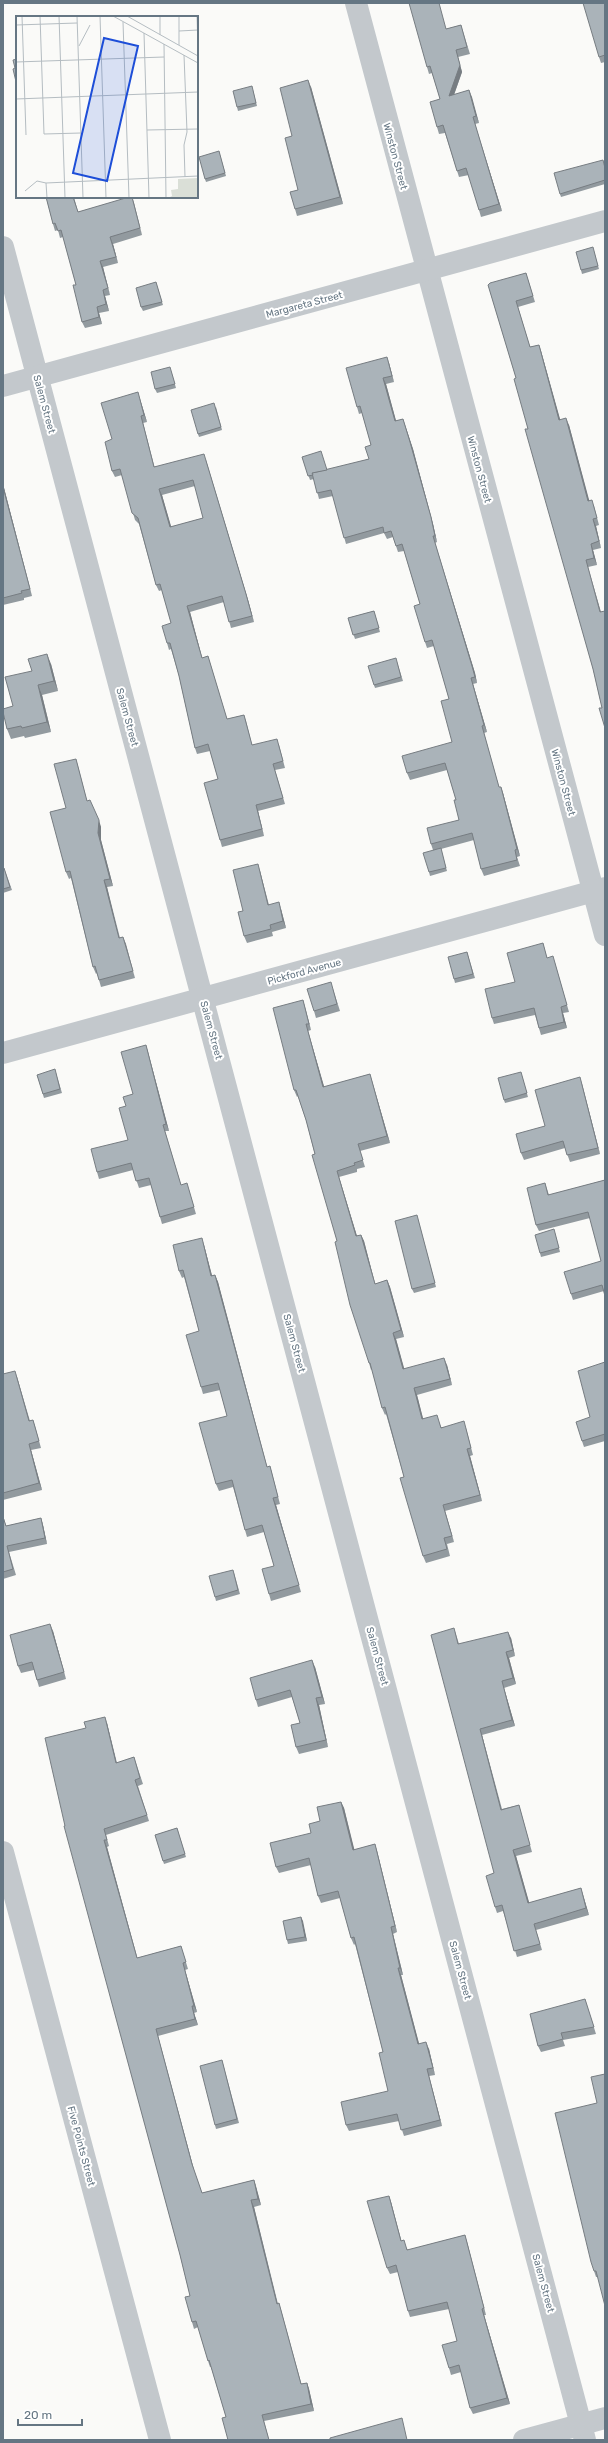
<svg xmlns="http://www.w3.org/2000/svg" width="608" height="2443" font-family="Rubik,sans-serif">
<rect width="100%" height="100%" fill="#fafaf8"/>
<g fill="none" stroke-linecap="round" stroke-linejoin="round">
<!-- minor -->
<g stroke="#c3c8cc" stroke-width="22">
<polyline points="356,3 605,935"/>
<polyline points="3,247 585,2440"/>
<polyline points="3,386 605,221"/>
<polyline points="3,1053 605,888"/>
<polyline points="3,1852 160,2440"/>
<polyline points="524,2440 605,2418"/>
</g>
</g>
<!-- wall -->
<g fill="#929a9f" fill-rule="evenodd">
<polygon points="605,3 605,62 601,63 599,57"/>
<polygon points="461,25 470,54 458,57 462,72 454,95 469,90 479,123 475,124 502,211 481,217 469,175 459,177 445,133 439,134 437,127 440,99 432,73 429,74 427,67 446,29"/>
<polygon points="311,87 343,204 297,216 295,209 298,190 292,136"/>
<polygon points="253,90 257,106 238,111 237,107"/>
<polygon points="219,151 226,176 206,182 205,179"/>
<polygon points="605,166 605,184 561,197 560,194"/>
<polygon points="46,197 74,197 78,212 132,197 142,235 113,244 118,263 103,267 110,295 105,296 109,311 99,313 102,324 85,328 82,322 76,285 63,237 60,238 58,230 55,231 53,224"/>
<polygon points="120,197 127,197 120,199"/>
<polygon points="594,251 599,269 582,274 581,270"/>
<polygon points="526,273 535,302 518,307 530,347 539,345 541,351 560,420 569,425 589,501 594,506 599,525 596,526 601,548 593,550 597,565 588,567 602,708 593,669 528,429 516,378 488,285"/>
<polygon points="156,282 163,305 143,311 141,307"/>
<polygon points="389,363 394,382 386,384 396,421 403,419 413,449 433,524 437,542 435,543 475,673 477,683 473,684 487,732 484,733 499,787 501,787 503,793 520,856 517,857 520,866 484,876 481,869 474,840 441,849 447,871 430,876 429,872 433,850 431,844 459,820 456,800 447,770 410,780 407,773 452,742 449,699 434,646 427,648 425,642 420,604 404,551 398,552 393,537 387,539 384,533 346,544 333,496 319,499 314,479 310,480 302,457 327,470 369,459 371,445 362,413 359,414 357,407"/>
<polygon points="171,371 176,388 157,393 155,389"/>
<path d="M140 399 147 422 143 423 154 467 206 460 248 600 254 622 231 628 224 602 190 612 202 658 208 656 227 719 244 715 246 721 252 745H279L285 768 275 770 285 804 258 811 264 836 222 847 220 840 218 779 210 751 197 754 195 748 179 676 171 649 169 650 167 643 171 623 162 590 159 591 156 585 139 524 135 520 122 475 115 477 112 471V439ZM195 486 203 518 171 527 162 495Z"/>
<polygon points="216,407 222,430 199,437 198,434"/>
<polygon points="3,484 32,596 24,598 24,600 3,605"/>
<polygon points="374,611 380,632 355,639 348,618"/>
<polygon points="397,662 403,681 375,688 374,685"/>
<polygon points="51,664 58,691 42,695 51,732 25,738 24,736 11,739 7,729 13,706 32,671"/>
<polygon points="76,759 78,766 87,801 101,827 101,840 113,886 107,887 120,938 123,937 135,978 101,987 97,973 96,974 93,967 71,878 69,879 66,872 66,808"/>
<polygon points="3,868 4,868 12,890 3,893"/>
<polygon points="260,871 269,905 281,909 286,928 272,932 273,936 247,943 244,936 243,911"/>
<polygon points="543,943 547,958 555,963 569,1012 563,1013 567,1028 541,1035 535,1015 494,1024 492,1018 515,982"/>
<polygon points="467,952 475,978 455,983 454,979"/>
<polygon points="333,989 340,1011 316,1018 314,1011"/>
<polygon points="303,1000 311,1030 308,1031 324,1087 370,1074 390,1143 360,1151 365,1167 357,1169 357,1172 339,1177 357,1236 361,1235 364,1241 375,1284 387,1280 390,1287 404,1337 396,1339 404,1369 447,1365 452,1385 417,1395 423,1419 439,1422 441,1427 466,1428 473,1455 470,1456 482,1501 445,1511 454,1542 447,1544 450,1556 426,1563 423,1556 404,1477 386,1414 385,1415 382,1408 372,1369 371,1370 369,1363 337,1241 306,1120 298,1096 297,1097 294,1090"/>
<polygon points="146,1045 148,1052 169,1131 165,1131 181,1185 189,1190 196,1214 162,1224 151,1185 139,1188 133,1170 99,1179 97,1172 128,1140 126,1106 133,1094"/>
<polygon points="56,1073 62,1093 44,1098 37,1075"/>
<polygon points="522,1076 528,1097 505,1103 504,1100"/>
<polygon points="582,1084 600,1154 570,1162 565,1148 524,1160 521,1153"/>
<polygon points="605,1180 604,1291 573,1300 571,1294 601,1261 590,1218 539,1231 536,1225 545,1183 549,1195"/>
<polygon points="418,1219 436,1287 414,1293 412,1289"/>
<polygon points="555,1233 560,1252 541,1257 540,1253"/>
<polygon points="204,1245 212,1276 215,1275 218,1282 267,1467 270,1466 272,1473 280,1504 276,1505 301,1592 271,1601 269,1594 274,1566 264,1532 247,1537 245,1530 233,1487 219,1491 216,1484 227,1416 220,1390 203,1394 201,1387 199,1331 184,1277 182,1278 179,1271"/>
<polygon points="605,1362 605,1441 584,1447 582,1441 590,1417"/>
<polygon points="3,1374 17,1377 30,1421 33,1420 35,1426 41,1448 31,1450 42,1490 3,1500"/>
<polygon points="3,1515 6,1526 41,1518 43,1525 47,1544 9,1552 16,1575 3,1579"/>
<polygon points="234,1573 240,1594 216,1601 215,1597"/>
<polygon points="454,1628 459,1644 511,1638 515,1656 509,1658 516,1684 504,1688 515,1726 482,1735 502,1809 519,1805 532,1852 516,1856 529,1903 581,1888 589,1915 536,1930 542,1950 517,1957 503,1911 497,1913 495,1907 494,1873"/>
<polygon points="53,1631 66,1679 39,1687 34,1670 21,1673 18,1666"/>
<polygon points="315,1667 325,1704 319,1705 328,1747 299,1754 296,1747 300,1723 292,1697 258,1707 256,1700"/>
<polygon points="107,1723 117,1763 134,1757 143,1784 138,1786 149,1821 106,1835 109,1846 107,1847 137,1958 181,1946 188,1969 185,1970 197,2012 194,2013 198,2025 158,2036 194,2170 202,2193 254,2180 261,2205 254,2207 278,2304 279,2303 281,2310 301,2384 307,2383 309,2389 314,2411 264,2421 269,2440 228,2440 226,2417 211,2367 210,2367 208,2361 198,2327 194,2329 192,2322 190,2296 180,2255 65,1826"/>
<polygon points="341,1802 344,1808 354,1850 375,1844 377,1851 397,1932 393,1934 403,1975 401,1975 419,2044 429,2049 435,2075 429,2076 442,2126 404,2136 399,2121 349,2131 346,2125 388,2091 383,2052 355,1944 354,1945 351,1938 340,1898 321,1903 318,1896 311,1865 279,1873 276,1867 311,1833 320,1821"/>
<polygon points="177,1828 186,1857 164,1864 155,1835"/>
<polygon points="301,1917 307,1941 288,1944 287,1940"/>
<polygon points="585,1999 596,2034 563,2040 565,2046 541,2052 538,2046"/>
<polygon points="222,2060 239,2123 216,2129 215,2125"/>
<polygon points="605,2074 598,2277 596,2277 594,2271 597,2103"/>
<polygon points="389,2196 391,2202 401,2241 408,2250 465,2235 467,2242 486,2315 484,2315 510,2404 473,2414 470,2408 461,2372 451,2375 449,2368 457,2341 449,2309 410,2317 408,2311 398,2272 390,2274 387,2268"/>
</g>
<!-- shaded-wall -->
<g fill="#777d82">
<polygon points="456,50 462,72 451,103 449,96"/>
<polygon points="308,80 311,87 343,204 340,197"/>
<polygon points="469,90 472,97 479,123 476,116"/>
<polygon points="473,117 475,124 502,211 499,204"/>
<polygon points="132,197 134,203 142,235 140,228"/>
<polygon points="110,237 113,244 118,263 116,257"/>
<polygon points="100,261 103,267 110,295 108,288"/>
<polygon points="103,290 105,296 109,311 106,304"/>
<polygon points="97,307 99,313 102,324 99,317"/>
<polygon points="539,345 541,351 562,426 559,420"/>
<polygon points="387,357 389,363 394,382 392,376"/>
<polygon points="383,378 386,384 398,428 395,421"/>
<polygon points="138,392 140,399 147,422 144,415"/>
<polygon points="141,416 143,423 156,473 154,467"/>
<polygon points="566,418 569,425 591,507 588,501"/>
<polygon points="403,419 413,449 433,524 437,542 435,536"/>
<polygon points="204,454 248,600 254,622 252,616"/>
<polygon points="3,484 32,596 30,589 3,487"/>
<polygon points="159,489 162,495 173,533 170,527"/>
<polygon points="593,519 596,526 601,548 599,541"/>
<polygon points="433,536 475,673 477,683 475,677"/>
<polygon points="591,544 593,550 597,565 594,558"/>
<polygon points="586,560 588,567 603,619 600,612"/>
<polygon points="187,606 190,612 204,665 202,658"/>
<polygon points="47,654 51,664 58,691 54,681"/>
<polygon points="471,678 473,684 487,732 484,725"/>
<polygon points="38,685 42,695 51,732 47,722"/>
<polygon points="501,787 503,793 520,856 517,849"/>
<polygon points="256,805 258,811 264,836 262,829"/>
<polygon points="99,820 101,827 101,840 113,886 110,879 98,833"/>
<polygon points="258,864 260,871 270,912 268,905"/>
<polygon points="104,880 107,887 121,946 119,938"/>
<polygon points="279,902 281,909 286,928 283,921"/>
<polygon points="123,937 126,944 135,978 133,971"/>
<polygon points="303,1000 305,1007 311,1030 309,1024"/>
<polygon points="561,1007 563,1013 567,1028 564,1022"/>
<polygon points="306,1024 308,1031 326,1093 323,1087"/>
<polygon points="146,1045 148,1052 169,1131 166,1124"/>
<polygon points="370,1074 372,1081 390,1143 387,1136"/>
<polygon points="580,1077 582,1084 600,1154 598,1148"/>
<polygon points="337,1171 339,1177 359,1243 356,1236"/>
<polygon points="361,1235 364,1241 377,1291"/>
<polygon points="202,1238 204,1245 214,1283 211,1276"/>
<polygon points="215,1275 218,1282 269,1474 267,1467"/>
<polygon points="387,1280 390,1287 404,1337 401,1330"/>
<polygon points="393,1333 396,1339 406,1375 403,1369"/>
<polygon points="444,1358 447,1365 452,1385 450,1379"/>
<polygon points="15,1371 17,1377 31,1427 29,1421"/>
<polygon points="414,1388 417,1395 425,1426 422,1419"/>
<polygon points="29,1444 31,1450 42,1490 39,1483"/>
<polygon points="467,1449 470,1456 482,1501 480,1495"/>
<polygon points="273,1498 276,1505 301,1592 299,1585"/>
<polygon points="443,1505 445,1511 454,1542 452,1536"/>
<polygon points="41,1518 43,1525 47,1544 45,1538"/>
<polygon points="50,1624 53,1631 66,1679 64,1672"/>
<polygon points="508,1632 511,1638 515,1656 513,1650"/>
<polygon points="506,1652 509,1658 516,1684 513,1678"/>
<polygon points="312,1660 315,1667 325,1704 322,1697"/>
<polygon points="502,1681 504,1688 515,1726 512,1720"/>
<polygon points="316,1698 319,1705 328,1747 326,1740"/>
<polygon points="105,1717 107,1723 118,1769 116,1763"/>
<polygon points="480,1729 482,1735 503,1816 501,1810"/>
<polygon points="341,1802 344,1808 356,1856 353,1850"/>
<polygon points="104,1840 107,1847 139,1964 137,1958"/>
<polygon points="375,1844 377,1851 397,1932 395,1926"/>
<polygon points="513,1850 516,1856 531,1909 528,1903"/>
<polygon points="581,1888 583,1895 589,1915 586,1908"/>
<polygon points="301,1917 303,1921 307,1941 305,1937"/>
<polygon points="391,1927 393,1934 403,1975 400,1968"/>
<polygon points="183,1963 197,2012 194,2006"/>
<polygon points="398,1968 401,1975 421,2051 418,2044"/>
<polygon points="192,2006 194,2013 198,2025 195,2019"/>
<polygon points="156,2029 158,2036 194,2170 192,2164"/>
<polygon points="426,2042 429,2049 435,2075 433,2068"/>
<polygon points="427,2069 429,2076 442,2126 440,2120"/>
<polygon points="254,2180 256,2186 261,2205 258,2199"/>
<polygon points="389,2196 391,2202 403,2247 401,2241"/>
<polygon points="251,2200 254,2207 279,2310 277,2304"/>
<polygon points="465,2235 467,2242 486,2315 484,2308"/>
<polygon points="279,2303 281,2310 303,2390 301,2384"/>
<polygon points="482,2309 484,2315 510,2404 507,2398"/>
<polygon points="307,2383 309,2389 314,2411 311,2404"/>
</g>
<!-- building -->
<g fill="#aab3b9" stroke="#777d82" fill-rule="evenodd">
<polygon points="409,3 439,3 446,29 461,25 467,47 456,50 460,65 449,96 469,90 476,116 473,117 499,204 479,210 466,168 457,171 443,125 437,127 430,102 440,99 430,66 427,67"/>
<polygon points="583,3 605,3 605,55 599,57"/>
<polygon points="17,59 17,86 13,69 15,68 13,60"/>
<polygon points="308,80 340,197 295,209 290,192 298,190 285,138 292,136 280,88"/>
<polygon points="252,86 256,103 237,107 233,91"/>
<polygon points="219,151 225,173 205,179 199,157"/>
<polygon points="603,160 605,168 605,180 560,194 554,173"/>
<polygon points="46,197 73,197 78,212 129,197 132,197 140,228 110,237 116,257 100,261 108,288 103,290 106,304 97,307 99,317 82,322 73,285 76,285 61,230 58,231 55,223 53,224"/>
<polygon points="593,247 598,266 581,270 576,252"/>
<polygon points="526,273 533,296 516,301 530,347 539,345 559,420 566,418 588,501 592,500 597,518 593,519 599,541 591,544 594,558 586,560 600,612 605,611 605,728 599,708 602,708 593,669 525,429 528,429 514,379 516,378 488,285 490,283"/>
<polygon points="156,282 162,302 141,307 136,288"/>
<polygon points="387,357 392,376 383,378 395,421 403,419 410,442 431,517 435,536 433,536 472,666 475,677 471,678 484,725 482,726 499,787 501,787 517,849 515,850 517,860 481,869 472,833 431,844 427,828 459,820 454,800 456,800 445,763 407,773 402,756 452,742 441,701 449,699 432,640 425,642 414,606 420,604 402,544 396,546 391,531 384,533 383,527 344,538 331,490 317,493 312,473 369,459 365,447 371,445 360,406 357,407 346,368"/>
<polygon points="170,367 175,384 155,389 151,372"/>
<path d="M138 392 144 415 141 416 154 467 204 454 246 594 252 616 229 622 222 596 187 606 202 658 208 656 227 719 244 715 252 745 277 739 283 761 273 764 283 798 256 805 262 829 220 840 204 783 218 779 208 744 195 748 179 676 170 643H167L162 626 171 623 160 584 156 585 138 518 132 513 120 469 112 471 105 442 112 439 101 403ZM193 480 203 518 170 527 159 489Z"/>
<polygon points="214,403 221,427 198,434 191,410"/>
<polygon points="321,451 327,470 312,473 313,475 308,476 302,457"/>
<polygon points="3,487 30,589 21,591 22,593 3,598"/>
<polygon points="374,611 379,628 353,635 348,618"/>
<polygon points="47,654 54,681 38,685 47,722 22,728 21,726 7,729 3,712 3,709 13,706 5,677 32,671 28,659"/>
<polygon points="396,658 401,677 374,685 368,666"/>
<polygon points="76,759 87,801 90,800 99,820 98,833 110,879 104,880 119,938 123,937 133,971 99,980 95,966 93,967 70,871 66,872 50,812 66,808 54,764"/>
<polygon points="441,848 446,868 429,872 423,853"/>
<polygon points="258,864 268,905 279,902 283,921 270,925 271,929 244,936 238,912 243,911 233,870"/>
<polygon points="3,868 4,868 10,887 3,889"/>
<polygon points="543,943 547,958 553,956 567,1005 561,1007 564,1022 539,1028 534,1008 492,1018 485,989 515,982 507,953"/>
<polygon points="467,952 473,974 454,979 448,957"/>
<polygon points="331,982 337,1004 314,1011 307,989"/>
<polygon points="303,1000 309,1024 306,1024 323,1087 370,1074 387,1136 358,1144 363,1160 354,1163 355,1165 337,1171 356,1236 361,1235 375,1284 387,1280 401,1330 393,1333 403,1369 444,1358 450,1379 414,1388 422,1419 437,1415 441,1428 464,1421 471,1448 467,1449 480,1495 443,1505 452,1536 444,1538 447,1549 423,1556 400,1478 404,1477 385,1407 382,1408 370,1363 369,1363 350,1305 335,1242 337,1241 312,1155 315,1154 306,1120 296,1090 294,1090 273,1008"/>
<polygon points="146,1045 166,1124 163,1125 181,1185 187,1183 194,1207 160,1217 149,1178 136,1181 131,1163 97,1172 91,1149 128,1140 119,1108 126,1106 123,1097 133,1094 121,1052"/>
<polygon points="55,1069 60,1089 43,1094 37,1075"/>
<polygon points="521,1072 527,1093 504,1100 498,1078"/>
<polygon points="580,1077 598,1148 567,1155 563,1141 521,1153 516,1134 545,1126 535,1090"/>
<polygon points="605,1180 605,1296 602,1285 571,1294 564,1272 601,1261 588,1212 536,1225 527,1188 545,1183 548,1195"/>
<polygon points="417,1215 435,1283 412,1289 395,1221"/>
<polygon points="554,1229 559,1248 540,1253 535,1235"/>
<polygon points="202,1238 211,1276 215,1275 267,1467 270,1466 278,1497 273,1498 299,1585 269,1594 262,1569 274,1566 262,1525 245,1530 232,1480 216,1484 199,1423 227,1416 218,1383 201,1387 186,1335 199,1331 183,1270 179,1271 173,1245"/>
<polygon points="605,1362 605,1434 582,1441 576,1422 590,1417 578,1371"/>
<polygon points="15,1371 29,1421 33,1420 39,1441 29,1444 39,1483 3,1493 3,1374"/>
<polygon points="3,1517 6,1526 41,1518 45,1538 7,1546 13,1569 3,1572"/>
<polygon points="233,1570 238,1590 215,1597 209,1576"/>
<polygon points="50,1624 64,1672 37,1680 32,1662 18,1666 10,1635"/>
<polygon points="454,1628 458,1644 508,1632 513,1650 506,1652 513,1678 502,1681 512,1720 480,1729 501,1810 519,1805 530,1845 513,1850 528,1903 581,1888 586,1908 534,1924 540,1944 514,1951 502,1905 495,1907 486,1876 494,1873 431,1635"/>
<polygon points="312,1660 322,1697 316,1698 326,1740 296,1747 291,1725 300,1723 290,1690 256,1700 250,1678"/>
<polygon points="105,1717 116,1763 134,1757 140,1778 135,1780 147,1815 104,1829 107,1840 104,1840 137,1958 181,1946 186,1962 183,1963 194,2006 192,2006 195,2019 156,2029 192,2164 202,2193 254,2180 258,2199 251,2200 277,2304 279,2303 301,2384 307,2383 311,2404 262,2415 269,2440 228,2440 222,2418 226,2417 209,2360 208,2361 196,2321 192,2322 185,2297 190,2296 180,2255 64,1826 65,1826 45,1738 86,1728 84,1722"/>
<polygon points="341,1802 353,1850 375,1844 395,1926 391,1927 400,1968 398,1968 418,2044 426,2042 433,2068 427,2069 440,2120 401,2130 397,2114 346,2125 341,2102 388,2091 379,2053 383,2052 354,1937 351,1938 338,1891 318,1896 309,1858 276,1867 270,1843 311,1833 309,1824 320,1821 317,1807"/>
<polygon points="177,1828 185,1854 163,1861 155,1835"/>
<polygon points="301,1917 305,1937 287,1940 283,1921"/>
<polygon points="585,1999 594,2027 561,2033 563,2039 538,2046 530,2014"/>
<polygon points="222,2060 237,2119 215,2125 200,2066"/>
<polygon points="605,2074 605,2306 596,2271 594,2271 591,2262 555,2113 597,2103 591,2077"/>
<polygon points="389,2196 401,2241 404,2240 407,2250 465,2235 484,2308 482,2309 507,2398 470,2408 459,2365 449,2368 442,2345 457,2341 447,2302 408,2311 396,2265 387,2268 367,2201"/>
<polygon points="402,2418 407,2440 330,2440 330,2438"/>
</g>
<g text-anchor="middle" stroke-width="4" stroke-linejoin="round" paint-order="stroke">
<!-- street labels -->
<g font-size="10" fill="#657683" stroke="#fff">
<text transform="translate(396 156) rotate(75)" y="4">Winston Street</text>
<text transform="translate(304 304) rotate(-15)" y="4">Margareta Street</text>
<text transform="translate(45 404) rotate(75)" y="4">Salem Street</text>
<text transform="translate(480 469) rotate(75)" y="4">Winston Street</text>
<text transform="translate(128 717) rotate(75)" y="4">Salem Street</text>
<text transform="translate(564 782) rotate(75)" y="4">Winston Street</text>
<text transform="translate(304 971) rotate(-15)" y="4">Pickford Avenue</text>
<text transform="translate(212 1030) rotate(75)" y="4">Salem Street</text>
<text transform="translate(295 1343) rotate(75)" y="4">Salem Street</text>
<text transform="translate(378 1656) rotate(75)" y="4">Salem Street</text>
<text transform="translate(461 1970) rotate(75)" y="4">Salem Street</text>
<text transform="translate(82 2146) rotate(75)" y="4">Five Points Street</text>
<text transform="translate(544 2283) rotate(75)" y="4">Salem Street</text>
</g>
</g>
<!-- overview -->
<g transform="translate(16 16)">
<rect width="182" height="182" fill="#fafaf8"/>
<path d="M182 162V182H152L156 180 155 174 162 173V163Z" fill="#dadfd7"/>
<path fill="none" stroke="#b5bdc2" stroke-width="1" d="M6 0 10 119M24 0 28 118 65 117M43 0 49 182M61 0 67 182M84 0 90 182M97 0 182 47M111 0 182 40M163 0V29M181 0 182 32M107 6 113 182M0 9 61 7M163 15 182 14M128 17 133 182M144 19V0M148 28 150 182M63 30 74 9M168 39 171 116 168 129 169 161M0 46 148 41M0 83 182 76M131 114 182 113M30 167 31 182M9 175 21 165 30 167 182 160"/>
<path fill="#1d4ed8" fill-opacity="0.15" stroke="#1d4ed8" stroke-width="2" d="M88 22 122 30 91 165 57 157Z"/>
<rect width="182" height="182" fill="none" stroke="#657683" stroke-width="2"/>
</g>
<!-- border -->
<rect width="608" height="2443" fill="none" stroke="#657683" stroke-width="8"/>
<!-- scale -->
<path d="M18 2419v6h64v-6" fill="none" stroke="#657683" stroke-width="2"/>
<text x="24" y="2419" font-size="12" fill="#657683" stroke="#ffffff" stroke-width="3" paint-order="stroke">20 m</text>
</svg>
